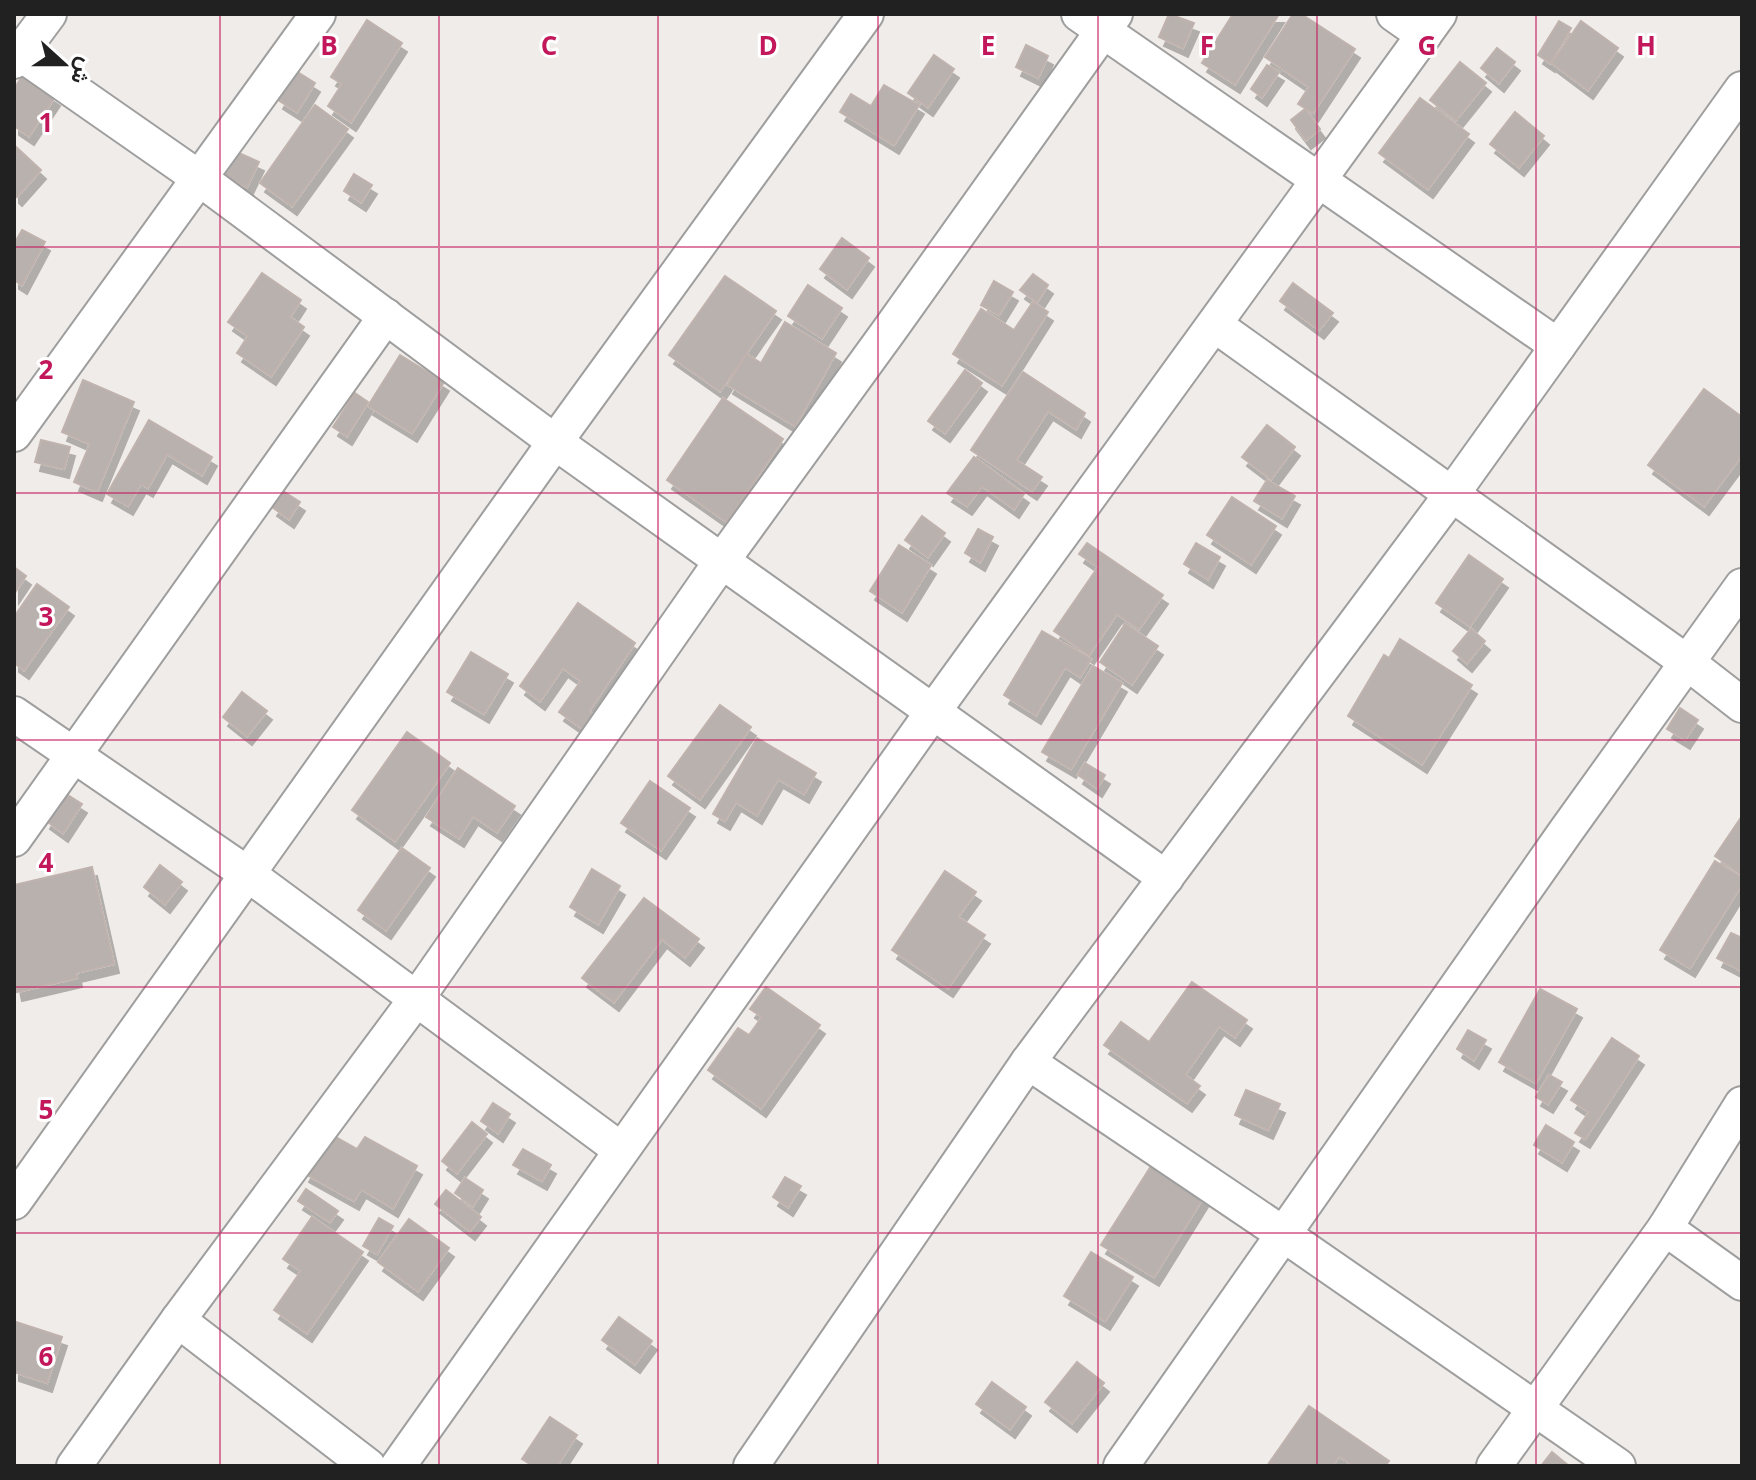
<svg xmlns="http://www.w3.org/2000/svg" width="1756" height="1480" font-family="'Open Sans',Vazirmatn,sans-serif">
<defs>
<filter id="shadow"><feDropShadow dx="5" dy="9" stdDeviation="0" flood-color="#0004"/></filter>
</defs>
<rect width="100%" height="100%" fill="#f0ece9"/>
<!-- building -->
<g fill="#b9b1ae" stroke="#c0b2ad" stroke-width="2" filter="url(#shadow)">
<polygon points="1169,14 1194,23 1183,48 1159,37"/>
<polygon points="1233,14 1279,14 1235,84 1202,63"/>
<polygon points="1293,14 1301,14 1355,49 1313,113 1298,104 1309,87 1265,57"/>
<polygon points="367,20 402,43 351,122 328,106 342,84 331,77"/>
<polygon points="1559,21 1571,28 1550,63 1538,55"/>
<polygon points="1581,21 1618,48 1588,90 1552,63"/>
<polygon points="1026,45 1048,56 1038,78 1016,67"/>
<polygon points="1497,48 1515,62 1499,83 1481,68"/>
<polygon points="934,55 954,69 928,107 908,93"/>
<polygon points="1460,62 1486,83 1456,120 1430,100"/>
<polygon points="1267,65 1279,72 1262,97 1251,89"/>
<polygon points="296,71 315,83 297,112 278,100"/>
<polygon points="23,75 55,97 29,136 14,126 14,89"/>
<polygon points="884,85 919,105 894,145 840,112 851,94 871,106"/>
<polygon points="1420,98 1469,134 1428,189 1379,153"/>
<polygon points="315,105 348,129 292,206 260,183"/>
<polygon points="1305,109 1320,129 1306,140 1291,120"/>
<polygon points="1515,112 1544,136 1519,167 1490,144"/>
<polygon points="14,145 41,170 17,197 14,194"/>
<polygon points="232,150 259,162 247,187 220,175"/>
<polygon points="354,174 372,185 361,202 344,191"/>
<polygon points="22,230 45,242 22,285 14,280 14,244"/>
<polygon points="842,238 869,258 847,289 820,269"/>
<polygon points="262,273 301,300 290,317 304,327 271,376 237,353 248,336 228,322"/>
<polygon points="1033,274 1048,285 1037,302 1020,290"/>
<polygon points="725,276 776,311 720,391 669,355"/>
<polygon points="994,281 1013,292 999,315 981,305"/>
<polygon points="1293,283 1333,313 1319,330 1280,301"/>
<polygon points="808,285 842,308 822,338 788,316"/>
<polygon points="1033,302 1048,312 1002,385 953,354 981,309 1014,330"/>
<polygon points="785,322 836,353 795,426 728,385 746,354 761,363"/>
<polygon points="400,355 444,382 412,433 368,406"/>
<polygon points="965,370 982,383 945,433 928,421"/>
<polygon points="1023,372 1085,413 1076,429 1048,411 1016,460 1042,477 1032,491 971,450"/>
<polygon points="83,380 134,402 97,492 74,482 90,444 62,432"/>
<polygon points="1704,389 1742,417 1742,455 1704,506 1648,465"/>
<polygon points="355,393 368,402 347,436 333,427"/>
<polygon points="723,398 783,439 727,522 667,480"/>
<polygon points="149,420 212,457 202,475 167,454 148,488 141,484 128,506 107,494"/>
<polygon points="1267,425 1295,447 1271,479 1242,457"/>
<polygon points="41,440 70,447 64,469 35,462"/>
<polygon points="974,457 1024,494 1014,509 982,486 967,506 947,493"/>
<polygon points="1267,480 1295,496 1282,518 1254,501"/>
<polygon points="283,491 300,502 289,519 272,507"/>
<polygon points="1232,497 1276,526 1251,564 1207,535"/>
<polygon points="922,516 945,533 928,557 905,540"/>
<polygon points="978,529 993,537 980,562 965,553"/>
<polygon points="1087,543 1163,595 1139,629 1117,614 1089,655 1054,631 1098,567 1079,554"/>
<polygon points="1196,543 1220,557 1208,579 1184,564"/>
<polygon points="899,545 931,565 902,612 870,591"/>
<polygon points="1469,555 1503,579 1470,626 1436,603"/>
<polygon points="14,567 26,576 14,594"/>
<polygon points="37,584 69,607 24,670 14,663 14,617"/>
<polygon points="578,603 635,643 589,711 600,720 590,734 559,712 581,681 563,668 540,701 520,686"/>
<polygon points="1125,624 1158,646 1132,684 1100,662"/>
<polygon points="1471,629 1485,641 1467,663 1453,651"/>
<polygon points="1042,631 1091,659 1080,677 1065,667 1036,715 1004,695"/>
<polygon points="1400,639 1472,685 1422,764 1348,716 1384,655 1389,658"/>
<polygon points="471,652 508,674 484,714 447,692"/>
<polygon points="1093,666 1122,683 1071,769 1042,752"/>
<polygon points="242,692 267,711 247,736 223,717"/>
<polygon points="720,705 751,727 700,799 668,776"/>
<polygon points="1680,708 1698,720 1685,740 1667,729"/>
<polygon points="407,732 450,763 395,841 352,810"/>
<polygon points="757,738 816,773 804,794 778,779 757,815 736,802 725,821 713,814"/>
<polygon points="1085,763 1105,775 1097,788 1078,775"/>
<polygon points="458,768 515,806 497,832 473,816 459,838 426,817"/>
<polygon points="650,781 690,808 661,850 621,823"/>
<polygon points="63,792 82,804 63,833 45,820"/>
<polygon points="1742,816 1742,875 1715,856"/>
<polygon points="402,848 430,868 386,930 358,910"/>
<polygon points="1715,861 1742,878 1742,884 1690,968 1660,950"/>
<polygon points="160,865 182,882 165,904 144,887"/>
<polygon points="92,867 114,964 76,973 77,978 17,992 14,978 14,885"/>
<polygon points="592,869 620,886 598,924 570,907"/>
<polygon points="945,871 976,892 958,917 985,935 948,988 892,950"/>
<polygon points="644,898 699,939 685,957 662,939 614,1002 582,978"/>
<polygon points="1731,933 1742,938 1742,971 1717,958"/>
<polygon points="1192,982 1247,1020 1235,1037 1219,1026 1185,1075 1200,1086 1187,1103 1104,1045 1121,1022 1149,1042"/>
<polygon points="766,987 820,1025 761,1108 708,1070 738,1028 749,1035 762,1017 750,1009"/>
<polygon points="1540,989 1577,1009 1536,1083 1499,1062"/>
<polygon points="1468,1030 1486,1040 1474,1060 1457,1049"/>
<polygon points="1612,1038 1639,1056 1585,1139 1575,1133 1589,1112 1571,1100"/>
<polygon points="1549,1075 1562,1082 1548,1104 1536,1097"/>
<polygon points="1246,1090 1280,1104 1268,1130 1235,1115"/>
<polygon points="493,1103 510,1114 498,1133 481,1121"/>
<polygon points="472,1122 487,1134 457,1173 442,1161"/>
<polygon points="1546,1125 1574,1142 1562,1162 1534,1145"/>
<polygon points="327,1132 357,1149 365,1137 417,1166 393,1208 361,1189 354,1201 304,1173"/>
<polygon points="523,1149 551,1165 542,1181 513,1165"/>
<polygon points="1151,1166 1203,1198 1154,1277 1101,1245"/>
<polygon points="785,1177 801,1186 788,1207 773,1197"/>
<polygon points="465,1178 483,1190 473,1206 455,1193"/>
<polygon points="306,1189 338,1211 330,1222 298,1201"/>
<polygon points="446,1190 481,1217 470,1231 435,1204"/>
<polygon points="312,1217 363,1252 307,1333 274,1310 301,1271 283,1259"/>
<polygon points="379,1218 393,1226 377,1254 363,1246"/>
<polygon points="409,1219 449,1248 418,1291 378,1262"/>
<polygon points="1091,1252 1133,1277 1105,1321 1064,1296"/>
<polygon points="619,1317 652,1341 635,1364 602,1340"/>
<polygon points="16,1322 62,1337 47,1383 14,1372 14,1330"/>
<polygon points="1077,1362 1104,1383 1072,1423 1045,1402"/>
<polygon points="992,1382 1026,1407 1010,1429 976,1404"/>
<polygon points="1309,1406 1389,1461 1385,1466 1354,1466 1339,1456 1333,1466 1267,1466"/>
<polygon points="550,1417 577,1435 557,1466 533,1466 522,1459"/>
<polygon points="1552,1452 1569,1466 1541,1466"/>
</g>
<g fill="none" stroke-linecap="round" stroke-linejoin="round">
<defs>
<g id="minor">
<polyline points="1079,14 1558,346"/>
<polyline points="1394,14 1424,35"/>
<polyline points="14,49 199,178 555,442 1166,878"/>
<polyline points="14,61 49,14"/>
<polyline points="1215,325 1688,663 1742,705"/>
<polyline points="14,434 318,14"/>
<polyline points="14,714 249,875 621,1150"/>
<polyline points="14,839 386,316"/>
<polyline points="1028,1062 1283,1234 1618,1466"/>
<polyline points="14,1202 555,442 866,14"/>
<polyline points="1665,1228 1742,1283"/>
<polyline points="178,1320 368,1466"/>
<polyline points="74,1466 178,1320 417,998 721,562 891,328 1115,14"/>
<polyline points="398,1466 932,713 1439,14"/>
<polyline points="751,1466 1028,1062 1452,494 1742,89"/>
<polyline points="1121,1466 1566,831 1742,586"/>
<polyline points="1494,1466 1665,1228 1742,1104"/>
</g>
</defs>
<!-- minor casing -->
<use href="#minor" stroke="#9e9e9e" stroke-width="38"/>
<!-- minor -->
<use href="#minor" stroke="#fff" stroke-width="34"/>
</g>
<!-- grid -->
<path fill="none" stroke="#c2185b" stroke-width="2" stroke-opacity="0.55" d="M220 14V1466M439 14V1466M658 14V1466M878 14V1466M1098 14V1466M1317 14V1466M1536 14V1466M14 247H1742M14 493H1742M14 740H1742M14 987H1742M14 1233H1742"/>
<g font-size="26" text-anchor="middle" font-weight="bold" fill="#c2185b" stroke="#fff" stroke-width="6" stroke-linejoin="round" paint-order="stroke">
<text x="329" y="55">B</text>
<text x="549" y="55">C</text>
<text x="768" y="55">D</text>
<text x="988" y="55">E</text>
<text x="1207" y="55">F</text>
<text x="1427" y="55">G</text>
<text x="1646" y="55">H</text>
<text x="46" y="132">1</text>
<text x="46" y="379">2</text>
<text x="46" y="626">3</text>
<text x="46" y="872">4</text>
<text x="46" y="1119">5</text>
<text x="46" y="1366">6</text>
</g>
<!-- border -->
<rect width="1756" height="1480" fill="none" stroke="#212121" stroke-width="32"/>
<!-- north arrow -->
<g transform="translate(64 64) rotate(111)" stroke="#ffffff" stroke-width="6" paint-order="stroke">
<path d="M0-6L14 30L0 20L-14 30Z" fill="#212121"/>
<text y="-12" font-size="22" font-weight="bold" text-anchor="middle" fill="#212121">ش</text>
</g>
</svg>
